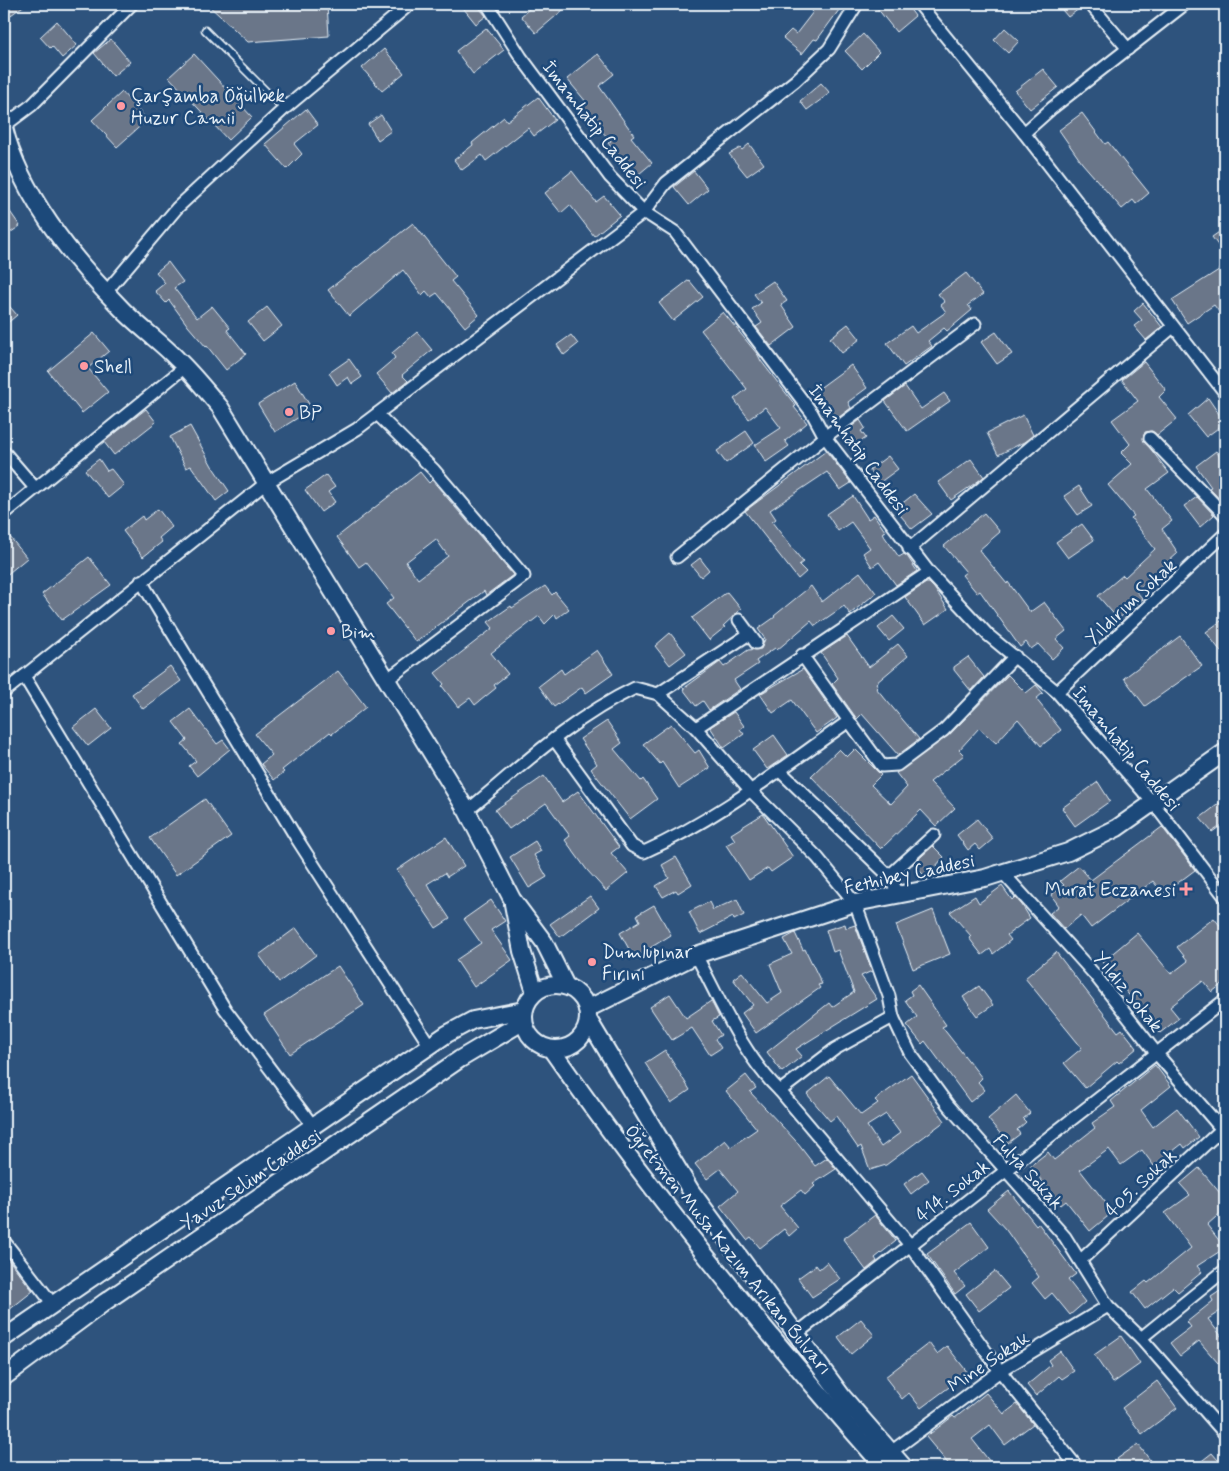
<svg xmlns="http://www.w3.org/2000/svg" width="1229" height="1471" font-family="Mynerve,sans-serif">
<rect width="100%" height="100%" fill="#2e537d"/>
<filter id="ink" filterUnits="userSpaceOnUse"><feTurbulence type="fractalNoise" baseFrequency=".02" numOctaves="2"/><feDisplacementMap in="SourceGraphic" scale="10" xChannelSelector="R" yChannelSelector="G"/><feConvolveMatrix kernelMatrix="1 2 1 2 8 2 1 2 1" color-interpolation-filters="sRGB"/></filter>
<g filter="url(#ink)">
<!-- building -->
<g fill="#6b7689" stroke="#e8f1f8" fill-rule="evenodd">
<polygon points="4,4 26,4 4,20"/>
<polygon points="207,4 327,4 329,36 248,42"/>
<polygon points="460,4 476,4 486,16 476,24"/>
<polygon points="535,4 570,4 536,33 521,16"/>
<polygon points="805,4 834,4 839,10 817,40 814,39 802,54 783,38 791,30 796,34 813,12"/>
<polygon points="882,4 906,4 915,16 896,32 877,8"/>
<polygon points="1057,4 1083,4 1083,6 1068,17"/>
<polygon points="57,21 77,45 62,58 52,46 50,48 40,37"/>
<polygon points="486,28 504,50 473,74 456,51"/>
<polygon points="1005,28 1019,41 1008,53 994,40"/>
<polygon points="863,34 879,52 862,69 845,51"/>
<polygon points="111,39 130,62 113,76 94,53"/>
<polygon points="384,49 404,73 382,91 362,68"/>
<polygon points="194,54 252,117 228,140 169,77"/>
<polygon points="598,54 614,74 599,86 634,135 631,137 652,163 633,179 615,157 617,155 608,143 611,141 580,108 587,103 567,79"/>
<polygon points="1043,69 1058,87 1030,109 1015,91"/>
<polygon points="821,83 830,93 807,110 800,101"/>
<polygon points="122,92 147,120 117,147 92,120"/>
<polygon points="538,97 555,120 534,136 528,128 486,161 482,155 462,170 454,160 473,145 472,143 504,117 507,121"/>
<polygon points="306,109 318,125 294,144 302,154 287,169 265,144"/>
<polygon points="1082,113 1105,144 1108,142 1149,193 1136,204 1133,200 1122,209 1082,163 1059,130"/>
<polygon points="381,115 391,131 378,140 368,124"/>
<polygon points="749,144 764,164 747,176 729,154 740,148 742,150"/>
<polygon points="572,171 596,202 604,196 620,215 594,236 570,205 561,213 545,193"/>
<polygon points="694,171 708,189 689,205 674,187"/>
<polygon points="4,203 20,226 4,237"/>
<polygon points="413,223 456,277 451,281 479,315 465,327 437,293 431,297 426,291 422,295 403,270 349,316 328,290"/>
<polygon points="1225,228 1225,255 1212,237"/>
<polygon points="168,262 183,282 174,288 197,318 212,306 230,328 227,330 246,354 226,370 207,346 206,347 188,326 169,300 166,303 155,291 165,283 156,272"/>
<polygon points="1225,266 1225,320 1214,305 1187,323 1172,300"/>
<polygon points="966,273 983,294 968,305 972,310 947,331 944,328 928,341 932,346 904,366 887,343 911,326 916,333 946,312 941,305 945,302 938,294"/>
<polygon points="689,280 703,297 673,321 659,303"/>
<polygon points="773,281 787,301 781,305 796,327 771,346 756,327 762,323 752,309 761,303 754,294"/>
<polygon points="4,300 17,315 4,326"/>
<polygon points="1143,303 1162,327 1146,340 1134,326 1142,320 1134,311"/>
<polygon points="267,307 282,326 263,341 248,322"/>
<polygon points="723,312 758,355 761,361 796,406 794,407 807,423 785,441 789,446 766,462 755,445 781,428 765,407 749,419 734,399 747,389 701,330"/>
<polygon points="848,324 860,339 842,353 830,338"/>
<polygon points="417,332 432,350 402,375 408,381 392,393 376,374 395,358 392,353"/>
<polygon points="996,332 1012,354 997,364 981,342"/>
<polygon points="94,333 109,351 88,368 108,392 82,413 48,371"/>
<polygon points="571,335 578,344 564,355 557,345"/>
<polygon points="349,359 362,377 352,384 348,377 337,385 329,373"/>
<polygon points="1144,362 1166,390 1159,397 1177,419 1157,435 1152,431 1145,432 1143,439 1169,473 1147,489 1172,521 1162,529 1178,553 1136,591 1143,599 1118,619 1098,596 1123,575 1125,577 1155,549 1131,518 1134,516 1108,485 1132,464 1121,453 1130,444 1112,420 1138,401 1122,380"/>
<polygon points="851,365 867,388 848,402 851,408 834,421 814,392"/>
<polygon points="295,381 312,409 275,432 258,404"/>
<polygon points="905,386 921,409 944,393 950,401 907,431 885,401"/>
<polygon points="1208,398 1225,423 1206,437 1188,415"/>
<polygon points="146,409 156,422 114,455 104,442"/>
<polygon points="1023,415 1033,435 1024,442 998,455 987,433"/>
<polygon points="860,420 865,428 861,431 866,438 851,448 842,434"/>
<polygon points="190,426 212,466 229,491 216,501 191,466 186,468 170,437"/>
<polygon points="746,431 754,443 726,463 717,451"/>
<polygon points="826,451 851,483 840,490 827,472 770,510 776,519 772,522 803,562 799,565 806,572 798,579 745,511"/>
<polygon points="1216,451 1225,464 1225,505 1209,488 1211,487 1196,466"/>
<polygon points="888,456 898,469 879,483 869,470"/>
<polygon points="99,459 107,471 111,469 124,485 108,498 85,470"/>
<polygon points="971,459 984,477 951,500 938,482"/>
<path d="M420 472 429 483 432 480 513 575 486 595 484 591 416 642 386 604 394 598 366 562 359 567 337 537ZM436 539 448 556 418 579 406 562Z"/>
<polygon points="326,475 335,487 328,492 335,502 321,512 305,490"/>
<polygon points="1079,486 1092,506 1078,515 1064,496"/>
<polygon points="914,494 932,514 912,529 895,509"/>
<polygon points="853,496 868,519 874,515 885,531 882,533 899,557 904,554 907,556 917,571 896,585 879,562 872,567 863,553 870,548 851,522 838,531 827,514"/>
<polygon points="1197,497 1214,515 1200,527 1184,506"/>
<polygon points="158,509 172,527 159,538 162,542 143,557 123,531 142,516 144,520"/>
<polygon points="984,513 1000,532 979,550 1007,584 1008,582 1030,612 1044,602 1066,631 1056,639 1064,648 1052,659 1038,644 1031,649 1026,642 1020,647 980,591 977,593 962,575 966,572 944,546"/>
<polygon points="1082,524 1094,540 1068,558 1056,542"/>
<polygon points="10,537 27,558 4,577 4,543"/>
<polygon points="89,557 111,585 62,620 42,594"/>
<polygon points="700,558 709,570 701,577 691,565"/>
<polygon points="860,572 876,593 850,614 844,606 815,626 811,621 777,650 775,648 756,661 758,664 734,680 740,689 709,710 703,701 696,706 683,689 720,662 724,667 748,650 761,649 765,639 758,629 775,617 774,616 811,586 822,602"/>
<polygon points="926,583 929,583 934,588 948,609 925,625 905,597"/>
<polygon points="545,586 552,595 555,592 569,609 557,618 555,614 545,624 539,616 491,653 508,674 494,685 496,688 475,705 470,698 458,707 442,686 444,684 435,673 493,628 488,622 511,606 512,608"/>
<polygon points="727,592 741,609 723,626 725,627 709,640 692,618"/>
<polygon points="893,616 904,629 889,641 878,628"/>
<polygon points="1225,618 1225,657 1206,632"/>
<polygon points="670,633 686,653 670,665 655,646"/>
<polygon points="847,636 869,667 898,644 908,656 876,683 878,686 876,688 919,739 898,755 862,714 857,719 832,684 838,678 821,653"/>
<polygon points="1180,636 1202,666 1145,706 1124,678"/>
<polygon points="597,650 613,674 586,693 582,687 554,707 539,686 561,669 564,674"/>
<polygon points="968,657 984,677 971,691 954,670 954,667"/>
<polygon points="170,666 181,681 143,709 132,694"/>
<polygon points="803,669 837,718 816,733 792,700 773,713 760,694"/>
<polygon points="338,671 366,707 332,734 330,732 282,770 284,772 274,780 261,764 272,755 255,734"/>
<polygon points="1008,675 1026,693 1036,685 1043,693 1036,699 1061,730 1041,746 1018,719 996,743 979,728 959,750 964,755 930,782 955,808 936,826 921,810 881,849 811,776 839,749 847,757 855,749 881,775 871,785 891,804 907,787 896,773 949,735"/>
<polygon points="96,709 111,728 88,746 73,727"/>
<polygon points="190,709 217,744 223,740 230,749 197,776 189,766 196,761 182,744 187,740 173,722"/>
<polygon points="734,712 744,726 740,729 744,734 724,748 710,727"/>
<polygon points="607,721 622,743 614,749 641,781 643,779 657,799 630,819 591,769 597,764 580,739"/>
<polygon points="671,724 695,753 699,750 710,768 679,788 662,762 660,764 643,744"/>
<polygon points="774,735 788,755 767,769 753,750"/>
<polygon points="544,776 562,802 578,791 619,847 611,853 628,873 606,891 587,870 565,840 570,836 546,803 509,829 495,810"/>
<polygon points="1098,782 1110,801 1075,826 1062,808"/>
<polygon points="205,799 231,836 176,875 150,838"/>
<polygon points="1225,799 1225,823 1212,832 1200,818"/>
<polygon points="763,814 793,857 771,872 768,868 749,880 726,845 735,840 731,834"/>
<polygon points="977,819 993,839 980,850 975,844 968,850 957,835"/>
<polygon points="1162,827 1195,870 1163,894 1153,881 1091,928 1081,915 1064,929 1050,913 1059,906 1051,895 1064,885 1060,881 1079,866 1091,880"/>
<polygon points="446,837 464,866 447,877 445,873 427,884 450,919 436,928 397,870"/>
<polygon points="535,841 541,851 534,855 547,877 529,888 510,857"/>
<polygon points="933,846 944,857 926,877 913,864"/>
<polygon points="676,857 692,884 678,893 676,890 663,897 656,886 669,878 662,865"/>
<polygon points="1002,886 1012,900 1015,897 1022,905 1030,918 1007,935 1011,940 993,954 990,949 982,955 969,938 971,936 950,912 975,896 979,903"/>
<polygon points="590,896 599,908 560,937 550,924"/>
<polygon points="737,899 744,915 734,920 733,917 700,934 689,912 709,902 713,910"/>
<polygon points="491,900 505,921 491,930 512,960 474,987 456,960 481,943 464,919"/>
<polygon points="654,905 671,935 634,958 620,933 640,921 637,915"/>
<polygon points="933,910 950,954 913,969 896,925"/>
<polygon points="1214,918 1225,932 1225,982 1212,992 1203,981 1170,1007 1179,1018 1160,1033 1102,962 1137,933 1171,974 1188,961 1177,947"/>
<polygon points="845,924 846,928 855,925 872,971 861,976 877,999 796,1049 802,1056 782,1072 767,1052 829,1003 832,1007 854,992 838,950 833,952 826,930"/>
<polygon points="296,928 316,955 279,982 259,955"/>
<polygon points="795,933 803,950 805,949 822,984 818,985 820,988 756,1033 742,1013 753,1005 733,979 742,972 767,1003 782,993 770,964 792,954 784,939"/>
<polygon points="1056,952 1118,1032 1122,1029 1137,1048 1119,1063 1117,1061 1085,1088 1064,1063 1082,1048 1025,978"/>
<polygon points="338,966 364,1005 290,1054 264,1015"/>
<polygon points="918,985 946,1025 942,1027 982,1078 978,1082 985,1090 970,1102 925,1041 922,1044 907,1025 917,1017 905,1000 912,995 910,991"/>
<polygon points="979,986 993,1005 977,1016 963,997"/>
<polygon points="670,994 686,1018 711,1001 719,1017 712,1021 721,1035 715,1039 721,1048 710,1055 692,1028 672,1040 650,1007"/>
<polygon points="665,1050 690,1090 671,1103 645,1063"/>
<polygon points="1155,1065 1171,1086 1141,1110 1153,1127 1177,1108 1199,1137 1185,1148 1182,1144 1154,1166 1142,1150 1121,1165 1109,1149 1080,1170 1113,1212 1090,1231 1066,1201 1061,1205 1030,1166 1048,1152 1054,1160 1095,1128 1092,1123 1115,1107 1111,1101"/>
<path d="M911 1074 945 1121 886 1165 870 1170 861 1146 858 1148 836 1116 830 1121 807 1094 829 1076 861 1115 878 1103 875 1100ZM886 1114 900 1133 881 1147 867 1126Z"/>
<polygon points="746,1075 756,1088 750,1092 795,1140 815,1166 827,1158 836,1169 813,1184 815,1186 805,1195 801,1190 780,1206 798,1228 789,1236 784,1229 760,1248 751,1237 747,1240 720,1206 738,1191 720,1169 707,1179 695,1164 725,1140 731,1147 757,1129 726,1091"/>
<polygon points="1016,1095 1030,1113 1023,1119 1026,1122 1017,1130 1020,1134 1008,1143 988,1119"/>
<polygon points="1199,1168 1225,1199 1225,1209 1207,1225 1225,1248 1197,1266 1202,1272 1178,1292 1173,1287 1145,1309 1132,1292 1146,1281 1148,1283 1191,1248 1165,1213 1190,1195 1180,1184"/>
<polygon points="922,1171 929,1180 911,1194 904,1184"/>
<polygon points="1009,1191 1036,1225 1038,1223 1076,1274 1068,1280 1085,1302 1070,1315 1052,1293 1045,1299 1032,1283 1039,1277 1006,1230 987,1209"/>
<polygon points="875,1215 896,1241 875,1258 877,1261 866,1270 843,1239"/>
<polygon points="971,1222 989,1247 954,1273 965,1286 955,1294 927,1254"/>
<polygon points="4,1254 33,1291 4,1314"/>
<polygon points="827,1262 840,1279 812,1297 798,1278 816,1265 819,1269"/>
<polygon points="995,1271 1009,1288 979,1311 966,1294"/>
<polygon points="1220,1291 1225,1298 1225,1308 1208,1319 1225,1341 1225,1357 1218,1363 1199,1341 1180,1356 1170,1343 1191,1327 1187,1322 1213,1301 1211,1297"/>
<polygon points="861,1319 874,1335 851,1354 838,1337"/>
<polygon points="1121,1336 1140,1364 1113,1383 1094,1355"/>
<polygon points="929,1343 937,1354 947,1346 968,1373 921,1408 909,1393 902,1399 885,1377"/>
<polygon points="1060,1351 1074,1371 1062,1379 1059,1376 1036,1396 1027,1385 1051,1365 1048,1360"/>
<polygon points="1157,1381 1177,1408 1142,1434 1122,1408"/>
<polygon points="986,1393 1004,1414 1017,1404 1033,1424 1005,1445 990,1425 972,1439 994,1467 951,1467 926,1437 953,1416 955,1418"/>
<polygon points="1138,1444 1155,1467 1123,1467 1117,1459"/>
<polygon points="1212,1453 1224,1467 1194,1467"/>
</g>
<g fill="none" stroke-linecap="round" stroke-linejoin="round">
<defs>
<polyline id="lane" points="205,30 284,109"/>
<g id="street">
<polyline points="487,4 521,57 610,177 644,212 675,232 812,413 825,437 929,572 988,635 1057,692 1154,804 1225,897"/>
<polyline points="919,4 1024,133 1225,393"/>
<polyline points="1090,4 1128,49"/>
<polyline points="4,126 32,105 132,4"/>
<polyline points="1024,133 1052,108 1185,4"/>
<polyline points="106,292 177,208 284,109 410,4"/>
<polyline points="377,414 434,470 524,576 388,679"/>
<polyline points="1150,438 1225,515"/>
<polyline points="4,452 35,488"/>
<polyline points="4,514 185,367"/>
<polyline points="909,549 1173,327"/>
<polyline points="677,557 825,437 975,324"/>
<polyline points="141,581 297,839 430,1046"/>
<polyline points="739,620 756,643"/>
<polyline points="24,676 225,1009 313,1126"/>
<polyline points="4,692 266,483 357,429 644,212 666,183 795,81 829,49 857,4"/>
<polyline points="1057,692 1225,534"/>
<polyline points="658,694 749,634"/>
<polyline points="849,721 882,766 897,765 944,730 1015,656"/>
<polyline points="696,728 929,572"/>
<path d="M554 739 632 846 644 852C718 819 783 767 849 721L802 655"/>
<polyline points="779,770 889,876 899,895"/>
<path d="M467 811C520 767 572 718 635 688L658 694 696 728 750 790 817 857 855 903 889 996 893 1017 910 1053 948 1105 1065 1237 1108 1306 1141 1338 1225 1434"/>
<polyline points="1004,874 1095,975 1157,1054 1225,1133"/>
<polyline points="889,876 934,835"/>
<path d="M696 955C721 1002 742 1054 780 1091L910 1245 1000 1371 1077 1467"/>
<polyline points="780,1091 835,1049 893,1017"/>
<polyline points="4,1241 52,1303"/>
<polyline points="1081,1260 1222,1129"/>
<polyline points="795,1335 1225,1000"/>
<polyline points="1141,1338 1225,1270"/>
<polyline points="891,1452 1000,1371 1108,1306"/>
</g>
<g id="secondary">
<path d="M4 128C20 193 72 258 118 305 136 325 159 340 177 359 193 374 206 391 220 407L467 811 512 899 544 942 566 986"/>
<polyline points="513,904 522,951 535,992"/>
<circle cx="556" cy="1017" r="32"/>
<polyline points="587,1009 696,955 855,903 985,878 1068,852 1117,828 1225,752"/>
<polyline points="588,1019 691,1191 842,1396 904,1467"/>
<path d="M551 1049C653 1195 766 1334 884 1467"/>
<polyline points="4,1338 447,1034 473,1020 524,1010"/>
<polyline points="4,1377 105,1302 460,1059 524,1021"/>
</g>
</defs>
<!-- lane casing -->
<use href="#lane" stroke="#e8f1f8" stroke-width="9"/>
<!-- street casing -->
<use href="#street" stroke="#e8f1f8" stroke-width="15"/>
<!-- secondary casing -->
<use href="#secondary" stroke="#e8f1f8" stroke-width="20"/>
<!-- lane -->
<use href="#lane" stroke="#1f4a7a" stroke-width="5.5"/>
<!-- street -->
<use href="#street" stroke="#1f4a7a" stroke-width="11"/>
<!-- secondary -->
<use href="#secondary" stroke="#1f4a7a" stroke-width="16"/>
</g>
</g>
<!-- markers -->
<g fill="#ff9aa2" stroke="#1f4a7a" stroke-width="2">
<circle cx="121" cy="106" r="5"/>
<circle cx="84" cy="366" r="5"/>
<circle cx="289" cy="412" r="5"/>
<circle cx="331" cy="631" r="5"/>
<path d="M1183.5 881.5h5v5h5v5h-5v5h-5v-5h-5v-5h5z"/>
<circle cx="592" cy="962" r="5"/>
</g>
<g text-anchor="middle" stroke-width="5" stroke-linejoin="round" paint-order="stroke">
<!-- poi labels -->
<g font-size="19" fill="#e8f1f8" stroke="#1f4a7a" text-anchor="start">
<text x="131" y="102">Çarşamba Öğülbek<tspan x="131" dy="22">Huzur Camii</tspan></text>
<text x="94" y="373">Shell</text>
<text x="299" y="419">BP</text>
<text x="341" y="638">Bim</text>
<text x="1176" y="896" text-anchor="end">Murat Eczanesi</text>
<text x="602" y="958">Dumlupınar<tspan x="602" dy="22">Fırını</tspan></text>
</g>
<!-- street labels -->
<g font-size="19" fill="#e8f1f8" stroke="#1f4a7a">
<text transform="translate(595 124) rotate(52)" y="7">İmamhatip Caddesi</text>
<text transform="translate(859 449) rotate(54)" y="7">İmamhatip Caddesi</text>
<text transform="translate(1130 601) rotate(-43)" y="7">Yıldırım Sokak</text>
<text transform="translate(1127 748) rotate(50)" y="7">İmamhatip Caddesi</text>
<text transform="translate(909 873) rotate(-12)" y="7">Fethibey Caddesi</text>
<text transform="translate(1129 991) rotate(51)" y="7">Yıldız Sokak</text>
<text transform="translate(1029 1171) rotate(48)" y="7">Fulya Sokak</text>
<text transform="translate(250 1179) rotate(-34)" y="7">Yavuz Selim Caddesi</text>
<text transform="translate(1140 1182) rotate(-43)" y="7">405. Sokak</text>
<text transform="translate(952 1190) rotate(-38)" y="7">414. Sokak</text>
<text transform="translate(729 1249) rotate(51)" y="7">Öğretmen Musa Kazım Arıkan Bulvarı</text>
<text transform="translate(988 1361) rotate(-34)" y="7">Mine Sokak</text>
</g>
</g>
<!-- margin -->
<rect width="1229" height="1471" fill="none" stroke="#1f4a7a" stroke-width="20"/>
<rect x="10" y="10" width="1209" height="1451" fill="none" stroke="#e8f1f8" stroke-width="2" filter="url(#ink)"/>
</svg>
